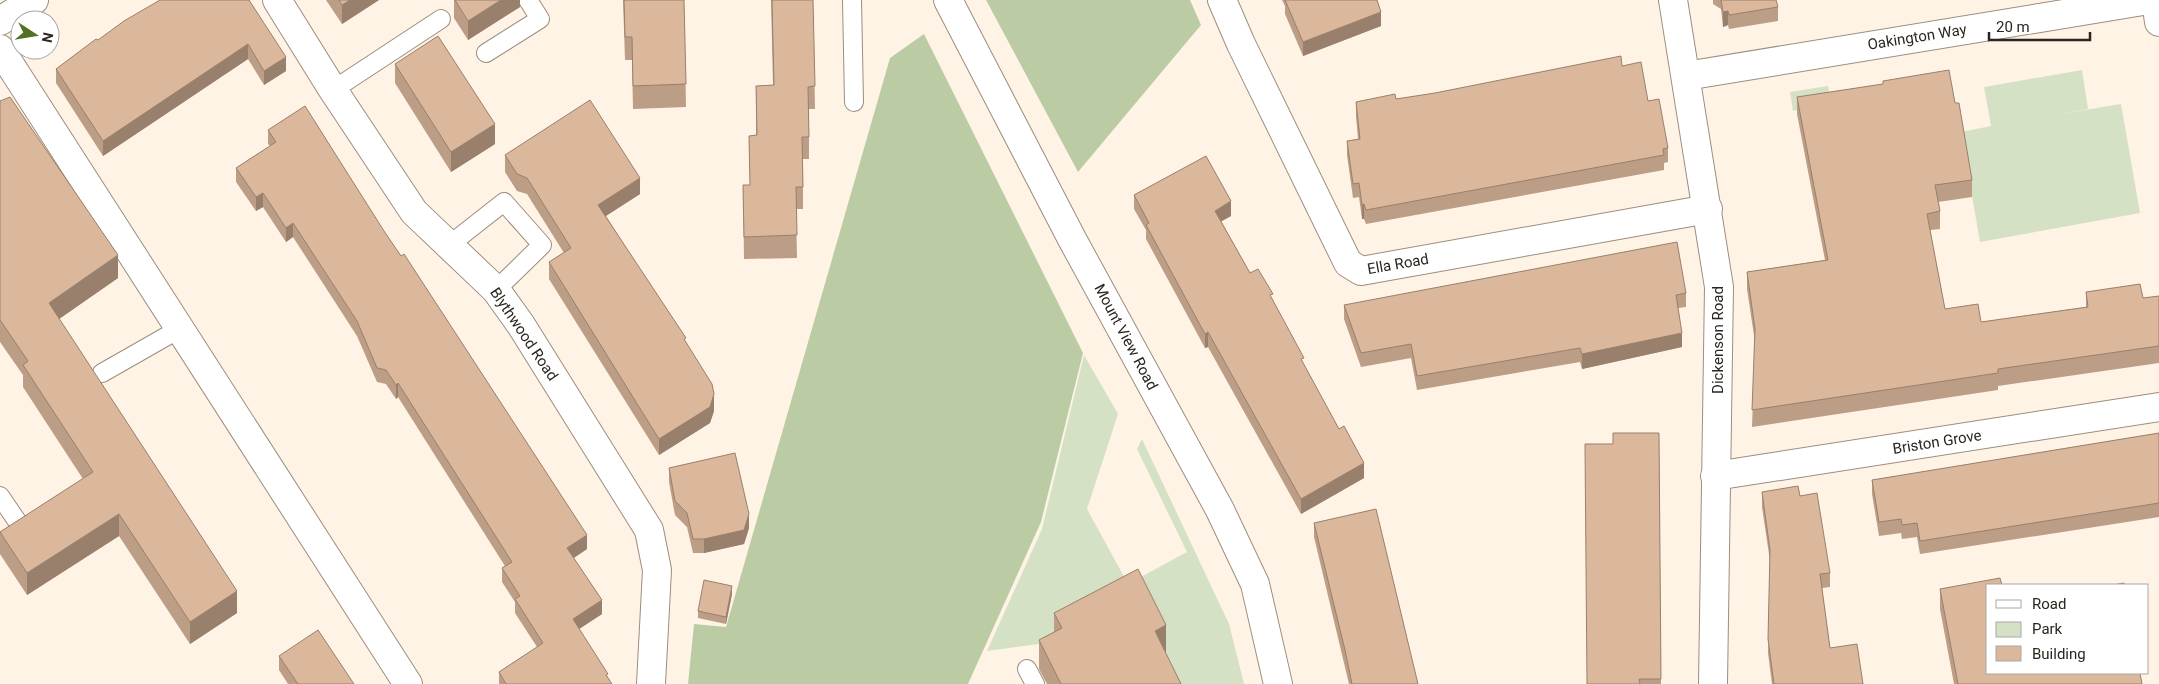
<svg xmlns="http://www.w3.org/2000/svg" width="2159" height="684" font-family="Roboto,sans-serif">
<rect width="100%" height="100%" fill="#fef3e5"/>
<!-- green -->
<g fill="#d5e1c5">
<polygon points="2082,70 2088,109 2054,115 2121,104 2140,213 1980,242 1961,132 1991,126 1984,87"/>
<polygon points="1828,86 1831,104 1793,111 1790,92"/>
<polygon points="1084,355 1118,414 1087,509 1128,584 1187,552 1137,449 1142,439 1229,624 1244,684 1160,684 1054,642 987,651 1042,529"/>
</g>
<!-- forest -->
<g fill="#bbcca5">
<polygon points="986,0 1190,0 1201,25 1078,172"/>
<polygon points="924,34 1083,353 1041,522 968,684 688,684 694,624 726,627 890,58"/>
</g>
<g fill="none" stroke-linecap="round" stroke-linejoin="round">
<defs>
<g id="lane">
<polyline points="852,0 854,102"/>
<polyline points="486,53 540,19 528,0"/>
<polyline points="333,90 441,19"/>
<polyline points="448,246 504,202 542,245 496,290"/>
<polyline points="102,373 181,328"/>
<polyline points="0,496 17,521"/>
<polyline points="1027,669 1035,684"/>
</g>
<g id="street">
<polyline points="277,0 333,90 414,212 496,290 521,325 649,530 657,570 651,684"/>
<polyline points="948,0 1072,239 1220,510 1255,584 1278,684"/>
<polyline points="1222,0 1241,44 1348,263 1361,271 1708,209"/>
<polyline points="1673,0 1719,287 1713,684"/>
<polyline points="2156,0 2159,22"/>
<polyline points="0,49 408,684"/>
<polyline points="1686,76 2149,0"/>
<polyline points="1715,476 2159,407"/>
</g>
<polyline id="primary" points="0,21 34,0"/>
</defs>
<!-- lane casing -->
<use href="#lane" stroke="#9b8e7e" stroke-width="20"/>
<!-- street casing -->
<use href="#street" stroke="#9b8e7e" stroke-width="30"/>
<!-- primary casing -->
<use href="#primary" stroke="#9b8e7e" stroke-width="30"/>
<!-- lane -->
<use href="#lane" stroke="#fff" stroke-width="18"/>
<!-- street -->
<use href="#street" stroke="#fff" stroke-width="28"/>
<!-- primary -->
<use href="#primary" stroke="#fff" stroke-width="28"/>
</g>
<!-- wall -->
<g fill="#bc9d85">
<polygon points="249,0 286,71 264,85 248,59 103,156 56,83 56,69 98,40"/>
<polygon points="326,0 379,0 342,24"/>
<polygon points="454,0 520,0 520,7 468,40 454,18"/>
<polygon points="623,0 684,0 686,107 633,109 632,60 625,60"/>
<polygon points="771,0 813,0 815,109 809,109 809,159 803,159 803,209 796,209 797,258 744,259 743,185 750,185 749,136 756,135 756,86 773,85"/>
<polygon points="1282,0 1377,0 1381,26 1303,56 1285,14 1285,6"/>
<polygon points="1713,0 1776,0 1778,7 1778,21 1729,29 1728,25 1723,27 1721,9 1713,4"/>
<polygon points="395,64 495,144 451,172 395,83"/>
<polygon points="1622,66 1648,101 1668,148 1668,162 1664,163 1664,170 1366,224 1364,219 1362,219 1359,197 1353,198 1347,155 1347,141 1358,139 1356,116 1356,102 1396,99"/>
<polygon points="1883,81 1955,103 1972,180 1972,197 1938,202 1940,211 1940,229 1930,230 1945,309 1981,322 2086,307 2086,292 2143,298 2159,296 2159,363 1998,386 1998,390 1752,427 1755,342 1747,289 1747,272 1825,260 1797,114 1797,97 1883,84"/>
<polygon points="0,101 118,278 59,319 237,613 190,644 119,536 27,595 0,554 0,532 83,479 23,387 23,375 0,342"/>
<polygon points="268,130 587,549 574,558 602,614 579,629 612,684 499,684 499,672 537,647 515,613 515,602 502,582 502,568 505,566 398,397 396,399 386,384 377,382 357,336 293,237 286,242 263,207 256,211 236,182 236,168 270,146 268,144"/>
<polygon points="505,155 640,194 606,216 686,343 714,411 710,423 659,455 549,279 549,262 564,253 527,194 517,191 505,172"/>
<polygon points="1134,195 1231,216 1221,221 1250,273 1273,301 1304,365 1364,478 1301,514 1208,347 1205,348 1146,239 1146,230 1134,209"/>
<polygon points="1686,293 1686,307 1678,308 1682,347 1582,369 1580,362 1417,390 1411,358 1361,367 1344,319 1344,305"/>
<polygon points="1659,433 1661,684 1587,684 1613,444"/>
<polygon points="2159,433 2159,517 1920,554 1917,537 1902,539 1901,533 1879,536 1872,494 1872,480"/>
<polygon points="669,468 749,528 744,544 704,553 693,553 687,527 675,515 669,482"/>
<polygon points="1762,492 1800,496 1830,573 1830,587 1822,588 1830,648 1863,684 1772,684 1768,653 1770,561 1762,507"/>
<polygon points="1314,523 1418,684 1349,684 1314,537"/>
<polygon points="1940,589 1988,673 2142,684 1954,684 1940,609"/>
<polygon points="732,594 726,624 698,618 698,611"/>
<polygon points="1054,613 1166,654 1181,684 1047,684 1039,669 1039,640 1054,632"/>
<polygon points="279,656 354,684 288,684 279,670"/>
</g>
<!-- shaded-wall -->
<g fill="#99806c">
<polygon points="350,0 379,0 342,24 342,5"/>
<polygon points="501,0 520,0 520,7 468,40 468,21"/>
<polygon points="1728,11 1728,25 1723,27 1723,12"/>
<polygon points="1381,12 1381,26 1303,56 1303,42"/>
<polygon points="248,44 248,59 103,156 103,141"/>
<polygon points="286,57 286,71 264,85 264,71"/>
<polygon points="495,124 495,144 451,172 451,152"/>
<polygon points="640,178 640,194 598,221 598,205"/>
<polygon points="263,193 263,207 256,211 256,197"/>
<polygon points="1231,201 1231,216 1215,225 1215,211"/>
<polygon points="1364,204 1364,219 1362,219 1362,205"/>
<polygon points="293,223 293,237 286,242 286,228"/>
<polygon points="118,255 118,278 49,326 49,303"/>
<polygon points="1208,332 1208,347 1205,348 1205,334"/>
<polygon points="1682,333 1682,347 1582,369 1582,354"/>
<polygon points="398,383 398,397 396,399 396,385"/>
<polygon points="714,394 714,411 710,423 659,455 659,439"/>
<polygon points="1364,463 1364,478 1301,514 1301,499"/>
<polygon points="119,514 119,536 27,595 27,573"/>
<polygon points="749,514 749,528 744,544 704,553 704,539"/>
<polygon points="587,535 587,549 567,562 567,548"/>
<polygon points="732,586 732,594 726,624 726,617"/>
<polygon points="237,591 237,613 190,644 190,622"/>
<polygon points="602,600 602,614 573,633 573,619"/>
<polygon points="1166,625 1166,654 1155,631"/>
</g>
<!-- building -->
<g fill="#dbb79b" stroke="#99806c">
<polygon points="160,0 249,0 286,57 264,71 248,44 103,141 56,69 96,39 98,40 124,21"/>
<polygon points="339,0 350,0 342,5"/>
<polygon points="455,0 501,0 468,21"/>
<polygon points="624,0 684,0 686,84 633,86 632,37 625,37"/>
<polygon points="772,0 813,0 815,86 808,87 809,137 802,137 803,187 796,187 797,235 744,237 743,185 750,185 749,136 757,135 756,86 774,85"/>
<polygon points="1285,0 1377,0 1381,12 1303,42"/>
<polygon points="1721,0 1776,0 1778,7 1729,15 1728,11 1723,12"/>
<polygon points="438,36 495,124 451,152 395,64"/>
<polygon points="1621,56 1622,66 1641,62 1648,101 1659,99 1668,148 1663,149 1664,155 1366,210 1364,204 1362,205 1359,183 1353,184 1347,141 1360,139 1356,102 1395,94 1396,99 1435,93"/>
<polygon points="1949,70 1955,103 1959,103 1972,180 1935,185 1940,211 1927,214 1945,309 1978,304 1981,322 2088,307 2086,292 2140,284 2143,298 2159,296 2159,346 1998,369 1998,373 1752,410 1755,329 1747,272 1828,260 1797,97 1883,84 1883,81"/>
<polygon points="10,97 118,255 49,303 237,591 190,622 119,514 27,573 0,532 93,472 23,365 28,361 0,320 0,101"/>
<polygon points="590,100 640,178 598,205 686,338 684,339 712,384 714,394 710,407 659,439 549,262 571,248 527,178 517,174 505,155"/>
<polygon points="305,106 384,231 401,256 404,254 587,535 567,548 602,600 573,619 608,674 606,675 612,684 506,684 499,672 543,643 515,599 520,596 502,568 512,562 398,383 396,385 386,370 377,368 357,321 293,223 286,228 263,193 256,197 236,168 276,142 268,130"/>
<polygon points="1206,156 1231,201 1215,211 1250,273 1258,269 1273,294 1270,295 1304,358 1301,359 1339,429 1344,426 1364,463 1301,499 1208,332 1205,334 1146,225 1149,223 1134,195"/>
<polygon points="1677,242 1686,293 1676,295 1682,333 1582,354 1580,348 1417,376 1411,344 1361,353 1344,305"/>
<polygon points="1613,433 1659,433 1661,679 1639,679 1640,684 1587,684 1585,444 1613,444"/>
<polygon points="2159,433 2159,503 1920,541 1917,523 1902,525 1901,519 1879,522 1872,480"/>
<polygon points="735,453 749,514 744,530 704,539 693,539 687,513 675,501 669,468"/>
<polygon points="1798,486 1800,496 1817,493 1830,573 1820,574 1830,648 1857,644 1863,684 1774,684 1768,639 1770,550 1762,492"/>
<polygon points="1376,509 1418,684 1352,684 1345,650 1314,523"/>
<polygon points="1138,569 1166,625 1155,631 1181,684 1061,684 1039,640 1062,628 1054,613"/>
<polygon points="2000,578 2002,585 1988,585 1988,673 2140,673 2142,684 1958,684 1940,589"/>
<polygon points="704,580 732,586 726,617 698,611"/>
<polygon points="2124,583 2124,585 2113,585"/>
<polygon points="318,630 354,684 298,684 279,656"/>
</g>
<g text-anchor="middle" stroke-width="5" stroke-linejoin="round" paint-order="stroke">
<!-- street labels -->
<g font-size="15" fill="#2a251e" stroke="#fff">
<text transform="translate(1917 37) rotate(-9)" y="5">Oakington Way</text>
<text transform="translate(1398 264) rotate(-10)" y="5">Ella Road</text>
<text transform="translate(524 334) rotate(56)" y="5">Blythwood Road</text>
<text transform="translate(1126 337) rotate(62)" y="5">Mount View Road</text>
<text transform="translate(1718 340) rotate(-90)" y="5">Dickenson Road</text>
<text transform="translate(1937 442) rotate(-9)" y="5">Briston Grove</text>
</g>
</g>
<!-- legend -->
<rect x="1986" y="584" width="162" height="90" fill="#ffffff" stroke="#aaa8a5"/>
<rect x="1996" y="600" width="25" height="8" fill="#ffffff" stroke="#aaa8a5"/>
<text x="2032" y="609" font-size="15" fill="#2a251e">Road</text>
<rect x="1996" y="622" width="25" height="15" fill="#d5e1c5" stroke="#aaa8a5"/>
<text x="2032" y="634" font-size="15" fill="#2a251e">Park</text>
<rect x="1996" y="646" width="25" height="15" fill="#dbb79b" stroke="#aaa8a5"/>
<text x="2032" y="659" font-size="15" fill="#2a251e">Building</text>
<!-- north arrow -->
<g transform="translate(35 35) rotate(102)"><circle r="24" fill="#ffffff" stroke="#aaa8a5"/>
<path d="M0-4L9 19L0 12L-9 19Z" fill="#527126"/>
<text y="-8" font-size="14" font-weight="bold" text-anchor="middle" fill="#2a251e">N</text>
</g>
<!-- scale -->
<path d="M1989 32v8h101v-8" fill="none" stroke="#2a251e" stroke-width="2.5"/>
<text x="1996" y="32" font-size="15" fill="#2a251e" stroke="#ffffff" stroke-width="4" paint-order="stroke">20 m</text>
</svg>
